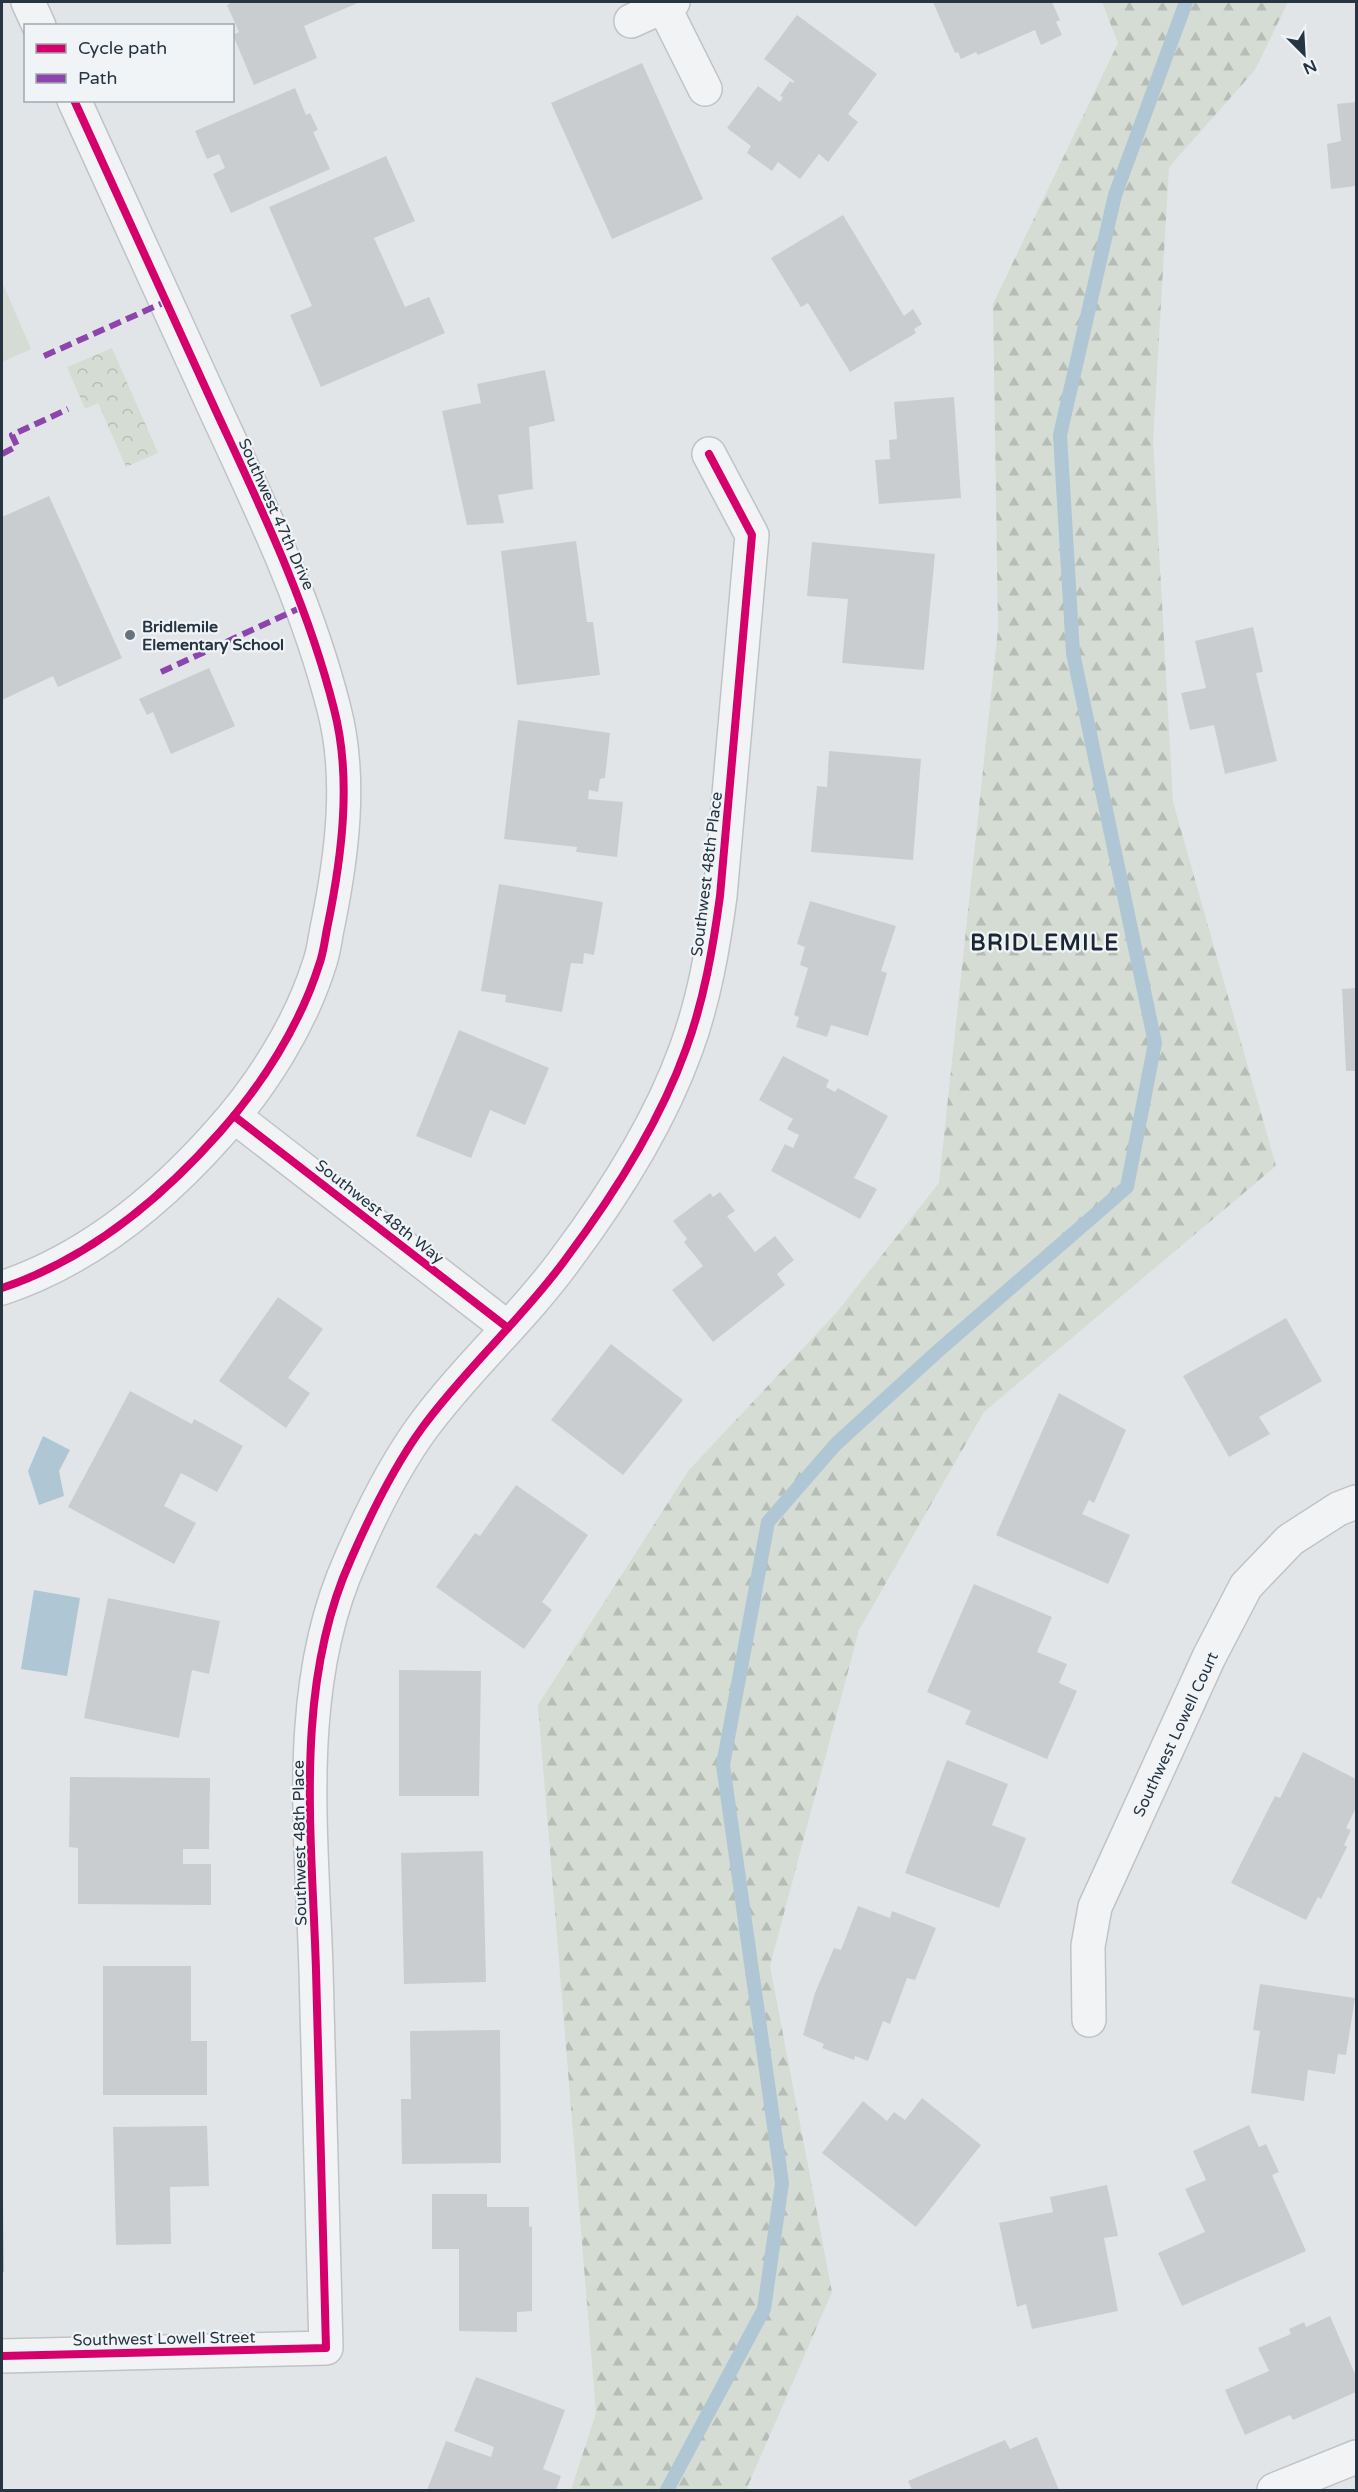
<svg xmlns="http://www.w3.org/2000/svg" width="1358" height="2492" font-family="'Varela Round',sans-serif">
<defs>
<pattern id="forest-firs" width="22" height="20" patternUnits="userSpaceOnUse" patternTransform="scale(1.5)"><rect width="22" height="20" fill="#d4dcd3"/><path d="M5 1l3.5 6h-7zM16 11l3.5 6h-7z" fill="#b6bdb6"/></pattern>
<pattern id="park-crowns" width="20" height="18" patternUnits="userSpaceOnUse" patternTransform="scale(1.5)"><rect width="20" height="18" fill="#d4dcd3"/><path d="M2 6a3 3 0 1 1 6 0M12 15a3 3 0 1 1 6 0" fill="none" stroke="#b6bdb6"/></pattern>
</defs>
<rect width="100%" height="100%" fill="#e2e5e8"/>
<!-- forest -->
<polygon fill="url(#forest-firs)" points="1102,2 1288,2 1255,70 1169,167 1153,441 1173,802 1276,1166 984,1412 859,1630 770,1966 832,2292 746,2490 571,2490 596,2413 538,1705 689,1470 837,1312 939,1183 998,629 993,304 1118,43"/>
<!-- park -->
<polygon fill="url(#park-crowns)" points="112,348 158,453 126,467 98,403 85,409 67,367"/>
<!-- pitch -->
<polygon fill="#d4dcd3" points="2,282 31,349 2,362"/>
<!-- water -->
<g fill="#afc6d4">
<polygon points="43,1436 70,1450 59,1471 64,1496 39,1505 28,1471"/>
<polygon points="34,1590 80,1598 67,1676 21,1669"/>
<polygon points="2,2198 3,2198 4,2272 2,2272"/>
</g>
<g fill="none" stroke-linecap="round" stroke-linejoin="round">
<!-- stream -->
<polyline stroke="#afc6d4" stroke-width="14" points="667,2490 764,2309 782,2183 723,1765 768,1522 836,1444 938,1351 1127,1187 1155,1043 1073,653 1060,435 1115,195 1186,2"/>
</g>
<!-- building -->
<g fill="#cacdd0">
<polygon points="233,2 360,2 304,26 317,58 254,85 233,35 239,32 227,5"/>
<polygon points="933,2 1052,2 1060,20 1056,22 1062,35 1041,45 1035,30 978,55 976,52 961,59 958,52 955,53"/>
<polygon points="797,15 877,74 848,114 858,122 828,162 819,154 800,179 778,162 772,171 747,153 751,146 727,128 758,86 780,102 783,97 780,96 790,81 793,83 794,81 764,59"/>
<polygon points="642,63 703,199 612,239 551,103"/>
<polygon points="295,88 306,115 310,113 318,130 313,132 330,169 231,213 213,174 225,168 219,154 207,159 195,131"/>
<polygon points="1356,102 1356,186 1331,189 1327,144 1341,141 1337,104"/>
<polygon points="386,156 415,221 374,238 405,307 429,297 445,333 321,387 290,315 312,306 269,207"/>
<polygon points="843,215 904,316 913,309 922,324 914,329 916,333 850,372 808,303 801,307 771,258"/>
<polygon points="545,370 555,421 529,427 533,489 498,495 504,523 467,525 442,411 481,403 477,384"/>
<polygon points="954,397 961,498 879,504 875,460 890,459 889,440 897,439 894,402"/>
<polygon points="49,496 122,658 58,687 53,676 2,700 2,517"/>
<polygon points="576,541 587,622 593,622 600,675 517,685 501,551"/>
<polygon points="812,542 935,554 924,670 842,663 848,599 807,596"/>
<polygon points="1253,627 1263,672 1256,673 1277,761 1225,774 1214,725 1190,730 1181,693 1206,688 1195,641"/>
<polygon points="209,668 235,726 171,754 153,712 147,715 139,699"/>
<polygon points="518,720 610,733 605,778 600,779 598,792 589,790 588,799 623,802 617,857 576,852 577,847 504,839"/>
<polygon points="829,751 921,759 913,860 811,852 817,786 827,787"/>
<polygon points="499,884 603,902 594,955 584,953 583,964 571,963 562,1012 505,1002 506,995 481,991"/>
<polygon points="810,901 896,926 881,971 887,973 868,1036 831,1025 827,1037 796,1027 799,1017 794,1015 808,968 800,965 805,947 797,944"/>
<polygon points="1356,988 1356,1071 1346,1071 1342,989"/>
<polygon points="459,1030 549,1068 525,1125 490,1110 471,1158 416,1136"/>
<polygon points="783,1056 829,1080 826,1087 835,1092 838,1088 888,1116 854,1178 877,1189 860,1219 771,1171 785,1144 793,1148 799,1135 787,1129 793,1119 759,1100"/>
<polygon points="720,1192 735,1211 727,1216 755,1252 775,1236 794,1260 777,1274 785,1285 713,1342 672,1290 703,1266 684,1242 687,1239 673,1221 710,1193 713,1197"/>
<polygon points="278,1297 323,1329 288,1378 310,1393 286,1428 219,1381"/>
<polygon points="1286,1318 1322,1381 1259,1417 1270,1434 1229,1457 1183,1376"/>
<polygon points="611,1344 683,1400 623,1475 551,1420"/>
<polygon points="130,1391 192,1424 194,1419 243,1446 217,1492 181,1473 164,1506 196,1523 174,1564 68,1507"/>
<polygon points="1059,1393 1126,1430 1094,1503 1089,1500 1082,1514 1130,1535 1108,1584 996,1535"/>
<polygon points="516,1485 588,1535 542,1602 552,1610 524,1649 436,1587 475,1533 480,1536"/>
<polygon points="974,1584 1052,1617 1037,1652 1067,1664 1059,1683 1077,1691 1047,1759 965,1724 971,1711 927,1692"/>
<polygon points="108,1598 220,1621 209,1674 192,1670 179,1738 84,1718"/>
<polygon points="399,1670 481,1671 479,1796 399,1796"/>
<polygon points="1303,1752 1356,1779 1356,1808 1346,1828 1351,1830 1344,1845 1347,1847 1321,1899 1318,1897 1306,1920 1231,1883 1275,1796 1280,1798"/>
<polygon points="947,1760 1008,1784 992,1825 1026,1838 999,1908 905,1873"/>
<polygon points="70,1777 210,1778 209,1849 183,1849 183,1864 211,1864 211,1905 78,1904 78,1848 69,1847"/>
<polygon points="483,1851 486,1982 404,1984 401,1853"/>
<polygon points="858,1906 890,1918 892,1911 936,1928 915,1980 907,1978 890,2024 883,2021 868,2061 855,2056 854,2060 822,2048 824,2044 803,2035 815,1993 834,1948 841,1950"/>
<polygon points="103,1966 191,1966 191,2041 207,2041 207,2095 103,2095"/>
<polygon points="1260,1984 1355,1998 1346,2055 1338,2054 1335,2074 1308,2070 1304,2101 1251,2093 1260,2031 1253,2030"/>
<polygon points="500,2030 501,2163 402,2164 401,2099 411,2099 410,2031"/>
<polygon points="922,2098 981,2145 916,2227 822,2153 863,2101 887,2121 894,2112 905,2120"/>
<polygon points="1249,2125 1259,2147 1266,2144 1279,2172 1272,2175 1306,2251 1182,2306 1158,2253 1205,2232 1185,2189 1206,2180 1193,2151"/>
<polygon points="207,2126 209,2186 170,2187 171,2244 116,2245 113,2127"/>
<polygon points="1107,2185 1118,2236 1104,2238 1118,2311 1032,2329 1026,2304 1017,2307 999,2223 1053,2212 1050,2197"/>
<polygon points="432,2194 487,2194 487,2207 529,2207 529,2227 532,2226 532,2311 517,2312 517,2332 459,2331 459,2249 432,2249"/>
<polygon points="1330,2316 1356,2376 1356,2392 1293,2420 1290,2415 1245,2435 1225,2390 1269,2371 1258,2348 1291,2334 1289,2329 1304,2322 1306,2327"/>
<polygon points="476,2377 565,2410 543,2469 561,2476 556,2490 427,2490 446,2441 491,2457 494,2447 454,2431"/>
<polygon points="1037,2437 1059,2490 912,2490 908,2481 1005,2440 1010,2449"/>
</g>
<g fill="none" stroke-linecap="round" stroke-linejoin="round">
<defs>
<g id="minor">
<polyline points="28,2 39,26"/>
<polyline points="663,5 705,89"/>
<polyline points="631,21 673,2"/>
<polyline points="234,1116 508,1328"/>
<path d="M2 1288C89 1259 160 1200 220 1132 262 1085 300 1025 319 965 324 952 325 937 328 924 342 855 352 778 334 709 308 605 261 508 216 411 168 308 121 204 74 100"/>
<polyline points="1089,2020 1088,1946 1095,1907 1209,1657 1246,1586 1290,1540 1338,1509 1356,1502"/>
<path d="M2 2356 326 2348C323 2222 319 2096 316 1970 312 1835 293 1687 351 1559 371 1513 393 1468 422 1428 465 1369 522 1319 565 1260 613 1196 659 1124 686 1049 704 1000 713 948 720 896L752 535 709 454"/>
<polyline points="1274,2490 1356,2457"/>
</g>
</defs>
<!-- minor casing -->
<use href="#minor" stroke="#c0c3c6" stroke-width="36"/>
<!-- minor -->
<use href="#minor" stroke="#f2f3f4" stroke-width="33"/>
<!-- quiet -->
<g stroke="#8e44ad" stroke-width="6" stroke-dasharray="12 6" stroke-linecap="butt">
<polyline points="44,356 165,302"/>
<polyline points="2,454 17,446 12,435 68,409"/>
<polyline points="161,672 302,607"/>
</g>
<defs>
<g id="cycleway">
<polyline points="234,1116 508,1328"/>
<path d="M2 1288C89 1259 160 1200 220 1132 262 1085 300 1025 319 965 324 952 325 937 328 924 342 855 352 778 334 709 308 605 261 508 216 411 168 308 121 204 74 100"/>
<path d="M2 2356 326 2348C323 2222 319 2096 316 1970 312 1835 293 1687 351 1559 371 1513 393 1468 422 1428 465 1369 522 1319 565 1260 613 1196 659 1124 686 1049 704 1000 713 948 720 896L752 535 709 454"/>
</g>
</defs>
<!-- cycleway casing -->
<use href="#cycleway" stroke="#f0f4f7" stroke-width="11"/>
<!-- cycleway -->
<use href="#cycleway" stroke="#d6006c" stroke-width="8"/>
</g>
<!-- markers -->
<circle fill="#68737c" stroke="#f0f4f7" stroke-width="2" cx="130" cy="635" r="6"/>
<g text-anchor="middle" stroke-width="4.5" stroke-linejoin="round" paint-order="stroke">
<!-- street labels -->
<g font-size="16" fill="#273542" stroke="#f0f4f7">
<text transform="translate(277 514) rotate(66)" y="6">Southwest 47th Drive</text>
<text transform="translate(706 874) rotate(-83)" y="6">Southwest 48th Place</text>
<text transform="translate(380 1211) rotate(38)" y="6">Southwest 48th Way</text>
<text transform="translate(1175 1734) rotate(-65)" y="6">Southwest Lowell Court</text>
<text transform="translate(299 1843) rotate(-91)" y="6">Southwest 48th Place</text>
<text transform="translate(164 2338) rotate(-1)" y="6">Southwest Lowell Street</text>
</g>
<!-- poi labels -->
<g font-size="16" font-weight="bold" fill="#273542" stroke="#f0f4f7" text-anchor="start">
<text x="142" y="632">Bridlemile<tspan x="142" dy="18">Elementary School</tspan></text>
</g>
<!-- district labels -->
<g font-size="22" font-weight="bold" letter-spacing="1.5" fill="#1a2633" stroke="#f0f4f7">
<text x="1045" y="950">BRIDLEMILE</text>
</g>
</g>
<!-- border -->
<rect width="1358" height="2492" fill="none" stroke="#273542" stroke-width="6"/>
<!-- legend -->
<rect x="24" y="24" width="210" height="78" fill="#f0f4f7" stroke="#a0a8af" stroke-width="1.5"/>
<rect x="36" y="44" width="30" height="9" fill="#d6006c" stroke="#a0a8af" stroke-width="1.5"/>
<text x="78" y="54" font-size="18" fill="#273542">Cycle path</text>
<rect x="36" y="74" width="30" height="9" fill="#8e44ad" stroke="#a0a8af" stroke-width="1.5"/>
<text x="78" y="84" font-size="18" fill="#273542">Path</text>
<!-- north arrow -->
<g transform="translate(1304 54) rotate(156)" stroke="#f0f4f7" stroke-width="4.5" paint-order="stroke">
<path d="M0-4.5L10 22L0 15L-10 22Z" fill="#273542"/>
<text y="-9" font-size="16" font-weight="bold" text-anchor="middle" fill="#273542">N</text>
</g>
</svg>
